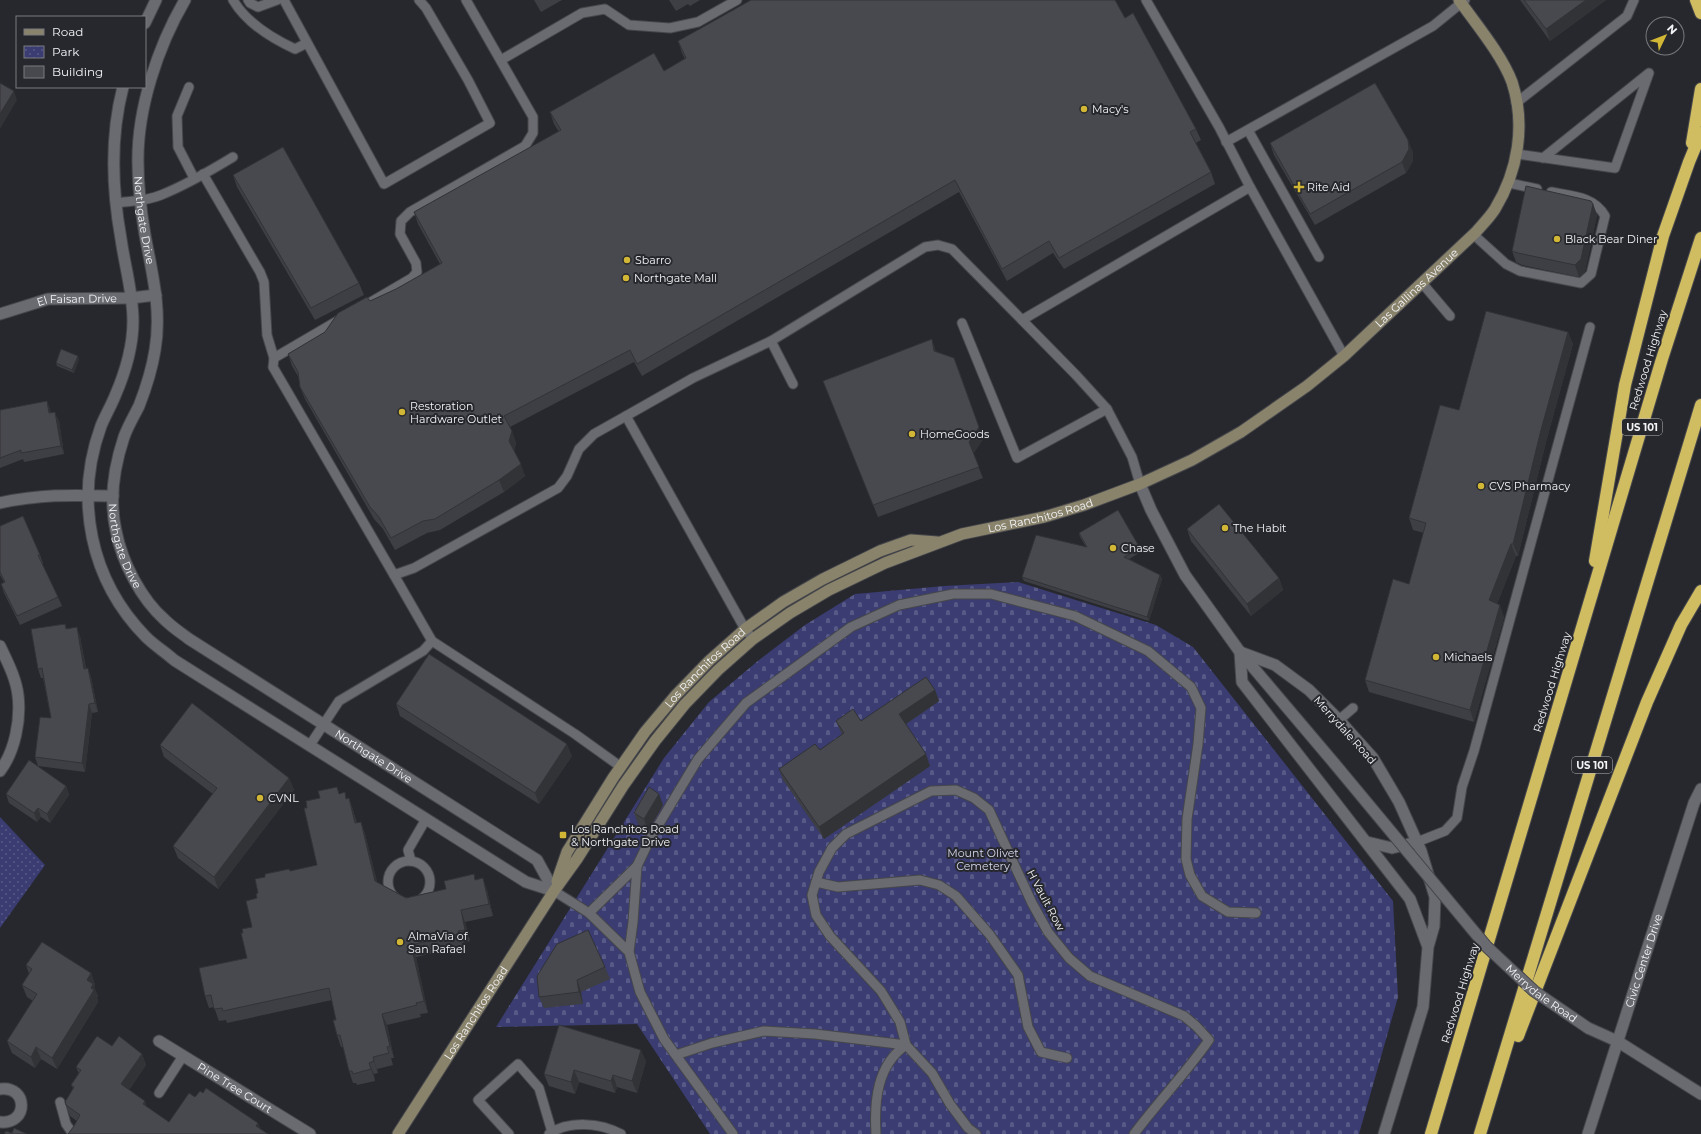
<svg xmlns="http://www.w3.org/2000/svg" width="1701" height="1134" font-family="Montserrat,sans-serif">
<defs>
<pattern id="cemetery-stones" width="16" height="16" patternUnits="userSpaceOnUse"><rect width="16" height="16" fill="#3a3c72"/><path d="M2 7V4a2 2 0 0 1 4 0v3zM10 15v-3a2 2 0 0 1 4 0v3z" fill="#575987"/></pattern>
<pattern id="park-dots" width="8" height="8" patternUnits="userSpaceOnUse"><rect width="8" height="8" fill="#3a3c72"/><path d="M2 2h.1M6 6h.1" fill="none" stroke="#575987" stroke-width="1.8" stroke-linecap="round"/></pattern>
</defs>
<rect width="100%" height="100%" fill="#27282d"/>
<!-- cemetery -->
<polygon fill="url(#cemetery-stones)" points="1018,582 1156,625 1193,647 1393,901 1398,997 1359,1134 710,1134 637,1024 496,1027 664,758 709,702 759,660 805,625 855,594 944,586"/>
<!-- park -->
<polygon fill="url(#park-dots)" points="0,817 45,865 0,928"/>
<g fill="none" stroke-linecap="round" stroke-linejoin="round">
<defs>
<g id="service">
<path d="M233 0C246 22 271 38 295 49L307 43"/>
<polyline points="248,0 250,3 258,7 277,0"/>
<polyline points="284,0 384,184 490,123 468,80 426,8 419,0"/>
<polyline points="1146,0 1219,127 1250,187"/>
<polyline points="501,60 582,13 605,9 629,25 670,28 698,22 737,0"/>
<polyline points="189,87 177,116 178,147 194,178"/>
<polyline points="1516,103 1627,16 1634,0"/>
<polyline points="1248,130 1319,257"/>
<polyline points="1226,142 1433,26 1465,0"/>
<polyline points="1517,154 1615,168 1649,73 1543,158"/>
<polyline points="203,174 260,272 264,282 267,335 274,358"/>
<polyline points="1509,183 1537,189"/>
<path d="M116 203C131 201 147 201 161 195 186 185 210 171 233 157"/>
<path d="M1474 235 1506 264 1520 271 1581 283 1591 274 1605 216C1594 196 1571 196 1551 192"/>
<polyline points="1422,283 1450,316"/>
<polyline points="371,302 412,278 417,272 416,263 400,234 401,221 410,212 525,146 533,133 533,117 466,0"/>
<polyline points="339,320 274,358 273,367 394,575 414,568 558,488 567,476 579,449 594,434 626,416 745,629 753,639"/>
<polyline points="962,323 1017,458 1107,409"/>
<polyline points="771,341 925,247 938,245 952,249 1022,320"/>
<polyline points="626,416 693,378 771,341 793,384"/>
<polyline points="1140,484 1132,457 1107,409 1076,375 1022,320 1250,187 1344,356"/>
<polyline points="432,641 575,734 621,767"/>
<polyline points="1339,720 1353,708"/>
<polyline points="310,745 339,701 423,651 432,641 394,575"/>
<polyline points="1417,842 1445,831 1457,818 1462,787 1474,751 1590,327"/>
<circle cx="409" cy="882" r="21"/>
<polyline points="411,861 408,850 426,819"/>
<polyline points="637,866 633,922 629,952 640,992 664,1039 733,1134"/>
<polyline points="816,882 838,887 920,880 939,885 956,896 990,935 1018,975 1028,1027 1041,1052 1067,1058"/>
<polyline points="554,891 589,913 629,952"/>
<polyline points="589,913 637,866 650,839 698,759 746,703 851,627 899,605 953,594 991,594 1075,616 1148,651 1191,687 1201,708 1198,744 1187,819 1186,859 1190,875 1202,896 1228,912 1256,913"/>
<polyline points="676,1055 712,1043 764,1031 815,1034 906,1045"/>
<polyline points="159,1093 183,1056"/>
<polyline points="60,1102 66,1124 73,1134"/>
<polyline points="509,1134 478,1100 518,1064 539,1088 552,1132"/>
<path d="M549 1134C569 1120 601 1123 621 1134"/>
<path d="M876 1134C874 1101 877 1065 906 1045"/>
<path d="M976 1134 968 1128 950 1104 932 1073 906 1045 900 1022 881 991 830 936 816 915 812 895 819 872 832 848 846 834 931 791 956 790 974 798 989 810 1032 903 1048 932 1069 958 1090 976 1184 1016 1196 1026 1209 1040C1186 1073 1158 1102 1134 1134"/>
</g>
<g id="minor">
<path id="s1" d="M0 314 48 299 131 298 156 295"/>
<path d="M0 503C40 494 72 495 113 496"/>
<path d="M0 646C7 661 16 678 18 695 21 720 15 751 0 771"/>
<polyline points="1367,842 1392,848 1417,842"/>
<path id="s2" d="M159 1041 310 1134"/>
<polyline points="1617,1041 1701,1094"/>
<path d="M0 1089C28 1085 29 1125 0 1122"/>
<polyline points="1384,1134 1423,1007 1428,947 1434,926 1435,897 1421,851 1399,802 1373,758 1339,720 1309,690 1275,665 1240,652 1242,682 1410,899 1428,947"/>
</g>
<g id="tertiary">
<path id="s3" d="M185 0C158 46 137 109 138 163 138 187 141 211 145 235 152 273 162 310 155 350 152 369 146 388 139 406 134 416 128 426 124 437 114 467 109 500 116 531 122 562 141 599 165 620 172 627 181 633 189 639L537 860 554 891"/>
<polyline points="145,23 156,0"/>
<path d="M123 87C110 137 112 189 121 239 125 267 133 293 133 321 133 346 125 373 115 396 111 406 105 416 101 426 74 500 90 580 146 637 154 645 165 652 174 660L526 882 554 891"/>
<polyline points="1140,484 1151,510 1185,575 1240,652 1334,763"/>
<polyline points="1588,1028 1617,1041"/>
<path id="s4" d="M1588 1134 1694 803 1701 789"/>
</g>
<g id="secondary">
<path id="s5" d="M557 881 567 852 613 778 645 732 676 695 709 661 745 629 783 602 823 579 880 551 911 540 937 542"/>
<path id="s6" d="M398 1134 554 891 577 859 623 786 655 741 685 704 718 670 753 639 790 613 829 590 885 563 962 534 1044 517 1084 505 1140 484 1192 460 1241 432 1307 386 1344 356 1476 232C1482 225 1490 217 1495 209 1518 171 1526 125 1512 82 1502 55 1476 24 1459 0"/>
</g>
<g id="motorway">
<polyline points="1696,0 1701,13"/>
<polyline points="1692,143 1701,89"/>
<polyline points="1595,561 1625,385 1663,236 1689,162 1701,133"/>
<polyline points="1518,1036 1647,702 1681,625 1701,591"/>
<polyline points="1431,1134 1662,359 1701,238"/>
<polyline points="1480,1134 1701,405"/>
</g>
</defs>
<!-- service casing -->
<use href="#service" stroke="#46474b" stroke-width="11"/>
<!-- minor casing -->
<use href="#minor" stroke="#46474b" stroke-width="13"/>
<!-- tertiary casing -->
<use href="#tertiary" stroke="#46474b" stroke-width="13"/>
<!-- secondary casing -->
<use href="#secondary" stroke="#46474b" stroke-width="13"/>
<!-- motorway casing -->
<use href="#motorway" stroke="#46474b" stroke-width="14"/>
<!-- service -->
<use href="#service" stroke="#6a6b71" stroke-width="9"/>
<!-- minor -->
<use href="#minor" stroke="#6a6b71" stroke-width="11"/>
<!-- tertiary -->
<use href="#tertiary" stroke="#6a6b71" stroke-width="11"/>
<!-- secondary -->
<use href="#secondary" stroke="#89836c" stroke-width="11"/>
<!-- motorway -->
<use href="#motorway" stroke="#d0bc61" stroke-width="12"/>
<defs>
<g id="tertiary-bridge">
<path id="s7" d="M1334 763 1486 946 1534 991 1588 1028"/>
</g>
</defs>
<!-- tertiary-bridge casing -->
<use href="#tertiary-bridge" stroke="#46474b" stroke-width="13" stroke-linecap="butt"/>
<!-- tertiary-bridge -->
<use href="#tertiary-bridge" stroke="#6a6b71" stroke-width="11"/>
</g>
<!-- wall -->
<g fill="#3e3f44">
<polygon points="534,0 562,0 541,12"/>
<polygon points="669,0 700,0 690,6 688,4 676,11"/>
<polygon points="1520,0 1606,0 1550,41"/>
<polygon points="1125,18 1196,129 1201,140 1196,143 1211,172 1215,184 1064,269 1053,253 1007,281 959,192 642,376 634,362 510,427 516,443 514,451 525,476 504,492 440,530 427,533 395,550 383,529 374,519 305,399 300,387 299,378 292,366 288,354 325,332 370,301 396,289 440,264 418,224 414,212 559,132 554,124 550,112 664,71 685,59 682,53 678,41"/>
<polygon points="1270,143 1413,152 1413,161 1406,173 1315,225 1274,155"/>
<polygon points="233,175 359,283 364,295 315,320 237,187"/>
<polygon points="1593,204 1597,215 1585,271 1579,277 1522,265 1516,262 1512,251"/>
<polygon points="1568,332 1573,344 1546,442 1518,556 1516,556 1497,604 1504,617 1474,722 1369,692 1365,680 1409,584 1424,533 1413,530 1409,518 1459,410"/>
<polygon points="937,352 983,439 973,454 983,478 878,517 823,381"/>
<polygon points="79,359 74,373 57,366 56,363"/>
<polygon points="47,401 51,413 59,421 64,454 24,462 23,459 0,468 0,410"/>
<polygon points="0,526 40,555 43,563 42,564 58,597 62,606 20,625 4,593 1,584 4,582 0,575"/>
<polygon points="1187,529 1279,578 1283,590 1251,616 1191,541"/>
<polygon points="1079,533 1140,548 1141,552 1129,559 1160,575 1162,579 1149,621 1024,581 1022,577 1086,547 1080,537"/>
<polygon points="65,624 67,629 80,636 86,668 91,677 98,712 92,713 85,772 38,766 35,757 51,718 43,678 41,678 38,669"/>
<polygon points="935,690 939,701 906,724 930,766 824,839 783,780 779,769 820,750 842,735 836,721 861,721"/>
<polygon points="396,704 572,756 539,804 400,716"/>
<polygon points="160,745 289,778 294,790 218,889 178,858 173,846 213,794 164,757"/>
<polygon points="66,786 69,795 50,823 41,817 37,822 9,803 6,794"/>
<polygon points="340,793 347,799 349,798 353,810 357,823 361,822 365,834 377,882 406,898 446,889 476,880 487,890 493,916 465,922 470,941 462,943 463,946 416,957 428,1013 420,1014 421,1017 387,1025 394,1058 391,1058 393,1065 377,1069 378,1073 374,1074 375,1081 357,1085 356,1083 353,1083 349,1071 343,1047 341,1047 337,1035 336,1020 332,1000 227,1023 226,1020 219,1021 214,1007 209,1008 205,996 247,958 243,933 252,927 258,893 290,871 317,865 307,808"/>
<polygon points="663,805 648,831 638,824 634,813"/>
<polygon points="26,965 91,973 95,985 94,987 98,996 97,997 98,1002 57,1069 41,1059 35,1068 12,1053 7,1041 33,1001 27,997 22,985 29,974"/>
<polygon points="605,967 610,979 581,992 583,1004 544,1008 539,997"/>
<polygon points="112,1046 142,1054 146,1065 129,1090 148,1108 169,1122 195,1097 203,1093 258,1123 260,1129 74,1126 77,1121 70,1116 66,1105 73,1088 71,1085 79,1074 76,1067"/>
<polygon points="646,1061 637,1093 617,1087 615,1093 579,1082 575,1094 549,1086 544,1074"/>
</g>
<!-- shaded-wall -->
<g fill="#323337">
<polygon points="1586,0 1606,0 1550,41 1546,29"/>
<polygon points="14,91 17,100 0,129 0,114"/>
<polygon points="1408,140 1413,152 1413,161 1406,173 1402,162"/>
<polygon points="1593,204 1597,215 1585,271 1579,277 1575,265"/>
<polygon points="1568,332 1573,344 1546,442 1518,556 1513,544 1541,430"/>
<polygon points="932,339 936,351 938,363 934,351"/>
<polygon points="78,356 79,359 74,373 72,370"/>
<polygon points="959,370 983,439 973,454 969,442"/>
<polygon points="47,401 50,410 53,422 49,413"/>
<polygon points="55,412 59,421 64,454 61,446"/>
<polygon points="512,431 516,443 513,453 509,441"/>
<polygon points="521,464 525,476 504,492 499,480"/>
<polygon points="1511,544 1516,556 1494,612 1489,600"/>
<polygon points="1160,575 1162,579 1149,621 1147,617"/>
<polygon points="1279,578 1283,590 1251,616 1247,604"/>
<polygon points="1500,605 1504,617 1474,722 1470,710"/>
<polygon points="77,627 80,636 87,678 84,669"/>
<polygon points="88,668 91,677 98,712 95,703"/>
<polygon points="935,690 939,701 903,726 899,714"/>
<polygon points="89,704 92,713 85,772 82,763"/>
<polygon points="567,744 572,756 539,804 535,793"/>
<polygon points="926,754 930,766 824,839 819,827"/>
<polygon points="289,778 294,790 218,889 214,877"/>
<polygon points="66,786 69,795 50,823 47,814"/>
<polygon points="659,794 663,805 648,831 644,819"/>
<polygon points="349,798 353,810 359,835 355,823"/>
<polygon points="38,808 41,817 37,822 34,813"/>
<polygon points="361,822 365,834 380,893 375,881"/>
<polygon points="483,878 487,890 493,916 489,904"/>
<polygon points="461,910 465,922 470,941 465,930"/>
<polygon points="411,945 416,957 428,1013 424,1001"/>
<polygon points="91,973 95,985 94,987 98,996 97,997 98,1002 57,1069 52,1058 87,980"/>
<polygon points="577,980 581,992 583,1004 579,992"/>
<polygon points="382,1014 387,1025 394,1058 390,1046"/>
<polygon points="36,1047 41,1059 35,1068 31,1057"/>
<polygon points="641,1050 646,1061 637,1093 632,1081"/>
<polygon points="142,1054 146,1065 125,1096 121,1084"/>
<polygon points="373,1057 377,1069 378,1073 374,1061"/>
<polygon points="369,1063 374,1074 375,1081"/>
<polygon points="574,1070 579,1082 575,1094 571,1082"/>
<polygon points="613,1075 617,1087 615,1093 611,1081"/>
<polygon points="145,1101 149,1112 143,1104"/>
<polygon points="258,1123 262,1134 256,1126"/>
</g>
<!-- building -->
<g fill="#48494f" stroke="#323337">
<polygon points="751,0 1115,0 1125,18 1133,13 1196,129 1190,132 1211,172 1059,258 1049,241 1002,269 955,180 637,364 630,350 504,416 512,431 509,441 521,464 499,480 435,519 423,521 391,538 379,517 370,507 300,387 298,372 288,354 325,332 338,313 367,297 370,301 396,289 442,263 414,212 561,130 550,112 654,53 664,71 686,58 678,41"/>
<polygon points="1524,0 1586,0 1546,29"/>
<polygon points="0,83 14,91 0,114"/>
<polygon points="1375,83 1408,140 1409,149 1402,162 1310,214 1270,143"/>
<polygon points="283,147 359,283 311,308 233,175"/>
<polygon points="1526,186 1591,201 1593,204 1581,259 1575,265 1518,253 1512,251"/>
<polygon points="1486,311 1568,332 1541,430 1513,544 1511,544 1489,600 1500,605 1470,710 1365,680 1393,579 1409,584 1426,523 1409,518 1440,405 1459,410"/>
<polygon points="932,339 934,351 954,358 979,427 969,442 979,467 873,505 823,381"/>
<polygon points="61,349 78,356 72,370 56,363"/>
<polygon points="47,401 49,413 55,412 61,446 21,453 21,450 0,458 0,410"/>
<polygon points="1219,504 1279,578 1247,604 1187,529"/>
<polygon points="1118,510 1140,548 1124,557 1160,575 1147,617 1022,577 1036,535 1087,547 1079,533"/>
<polygon points="23,516 40,555 38,555 58,597 17,616 1,584 5,582 0,572 0,526"/>
<polygon points="65,624 66,629 77,627 84,669 88,668 95,703 89,704 82,763 35,757 40,717 51,718 42,668 38,669 31,629"/>
<polygon points="429,654 567,744 535,793 396,704"/>
<polygon points="926,677 935,690 899,714 926,754 819,827 779,769 815,744 820,750 844,733 836,721 853,709 861,721"/>
<polygon points="192,703 289,778 214,877 173,846 217,788 160,745"/>
<polygon points="29,760 66,786 47,814 38,808 34,813 6,794"/>
<polygon points="337,787 339,794 345,792 346,799 349,798 355,823 361,822 375,881 406,898 446,889 444,881 474,874 475,880 483,878 489,904 461,910 465,930 458,931 459,934 411,945 424,1001 416,1003 417,1005 382,1014 390,1046 387,1047 389,1053 373,1057 374,1061 369,1063 371,1069 353,1074 352,1071 349,1071 340,1035 337,1035 333,1020 336,1020 329,988 223,1011 222,1008 214,1009 211,995 205,996 199,968 247,958 241,933 243,933 242,929 252,927 246,901 257,898 256,894 258,893 255,879 265,877 265,874 289,869 290,871 317,865 304,808 307,808 306,801 320,798 318,791"/>
<polygon points="649,787 659,794 644,819 634,813"/>
<polygon points="588,930 605,967 577,980 579,992 539,997 537,976 557,944"/>
<polygon points="42,942 91,973 87,980 93,984 91,988 94,990 52,1058 36,1047 31,1057 7,1041 37,994 22,985 32,969 26,965"/>
<polygon points="559,1025 641,1050 632,1081 613,1075 611,1081 574,1070 571,1082 544,1074"/>
<polygon points="97,1036 112,1046 119,1036 142,1054 121,1084 145,1101 143,1104 169,1122 189,1093 195,1097 200,1091 203,1093 206,1088 258,1123 256,1126 268,1134 68,1134 74,1126 80,1115 66,1105 65,1102 74,1087 71,1085 81,1070 76,1067"/>
<polygon points="14,1128 27,1134 4,1134 6,1131 12,1133"/>
</g>
<!-- markers -->
<g fill="#d2b736" stroke="#27282d" stroke-width="1.5">
<circle cx="1084" cy="109" r="4"/>
<path d="M1297 181h4v4h4v4h-4v4h-4v-4h-4v-4h4z"/>
<circle cx="1557" cy="239" r="4"/>
<circle cx="627" cy="260" r="4"/>
<circle cx="626" cy="278" r="4"/>
<circle cx="402" cy="412" r="4"/>
<circle cx="912" cy="434" r="4"/>
<circle cx="1481" cy="486" r="4"/>
<circle cx="1225" cy="528" r="4"/>
<circle cx="1113" cy="548" r="4"/>
<circle cx="1436" cy="657" r="4"/>
<circle cx="260" cy="798" r="4"/>
<rect x="559" y="831" width="8" height="8" rx="2"/>
<circle cx="400" cy="942" r="4"/>
</g>
<g text-anchor="middle" stroke-width="4" stroke-linejoin="round" paint-order="stroke">
<!-- shield labels -->
<g fill="#27282d" stroke="#b6b7ba" stroke-width="1">
<rect x="1622" y="419" width="40" height="16" rx="3"/>
<rect x="1572" y="757" width="40" height="16" rx="3"/>
</g>
<g font-size="10" font-weight="bold" fill="#f3f4f7">
<text x="1642" y="431">US 101</text>
<text x="1592" y="769">US 101</text>
</g>
<!-- poi labels -->
<g font-size="11" fill="#f3f4f7" stroke="#27282d" text-anchor="start">
<text x="1092" y="113">Macy's</text>
<text x="1307" y="191">Rite Aid</text>
<text x="1565" y="243">Black Bear Diner</text>
<text x="635" y="264">Sbarro</text>
<text x="634" y="282">Northgate Mall</text>
<text x="410" y="410">Restoration<tspan x="410" dy="13">Hardware Outlet</tspan></text>
<text x="920" y="438">HomeGoods</text>
<text x="1489" y="490">CVS Pharmacy</text>
<text x="1233" y="532">The Habit</text>
<text x="1121" y="552">Chase</text>
<text x="1444" y="661">Michaels</text>
<text x="268" y="802">CVNL</text>
<text x="571" y="833">Los Ranchitos Road<tspan x="571" dy="13">&amp; Northgate Drive</tspan></text>
<text x="408" y="940">AlmaVia of<tspan x="408" dy="13">San Rafael</tspan></text>
</g>
<!-- street labels -->
<g font-size="11" fill="#f3f4f7" stroke="#27282d">
<text dy="4" stroke="none"><textPath href="#s3" startOffset="229">Northgate Drive</textPath></text>
<text dy="4" stroke="none"><textPath href="#s6" startOffset="1373">Las Gallinas Avenue</textPath></text>
<text dy="4" stroke="none"><textPath href="#s1" startOffset="79">El Faisan Drive</textPath></text>
<text transform="translate(1648 360) rotate(-73)" y="4">Redwood Highway</text>
<text dy="4" stroke="none"><textPath href="#s6" startOffset="927">Los Ranchitos Road</textPath></text>
<text dy="4" stroke="none"><textPath href="#s3" startOffset="565">Northgate Drive</textPath></text>
<text dy="4" stroke="none"><textPath href="#s5" startOffset="262">Los Ranchitos Road</textPath></text>
<text transform="translate(1552 682) rotate(-73)" y="4">Redwood Highway</text>
<text transform="translate(1345 730) rotate(48)" y="4">Merrydale Road</text>
<text dy="4" stroke="none"><textPath href="#s3" startOffset="901">Northgate Drive</textPath></text>
<text transform="translate(1046 900) rotate(62)" y="4">H Vault Row</text>
<text dy="4" stroke="none"><textPath href="#s4" startOffset="182">Civic Center Drive</textPath></text>
<text transform="translate(1460 993) rotate(-73)" y="4">Redwood Highway</text>
<text dy="4" stroke="none"><textPath href="#s7" startOffset="311">Merrydale Road</textPath></text>
<text dy="4" stroke="none"><textPath href="#s6" startOffset="144">Los Ranchitos Road</textPath></text>
<text dy="4" stroke="none"><textPath href="#s2" startOffset="89">Pine Tree Court</textPath></text>
</g>
<!-- park labels -->
<g font-size="11" fill="#d4d7ed" stroke="#27282d">
<text x="983" y="857">Mount Olivet<tspan x="983" dy="13">Cemetery</tspan></text>
</g>
</g>
<!-- legend -->
<rect x="16" y="16" width="130" height="72" fill="#27282d" stroke="#797a7e"/>
<rect x="24" y="29" width="20" height="6" fill="#89836c" stroke="#797a7e"/>
<text x="52" y="36" font-size="12" fill="#f3f4f7">Road</text>
<rect x="24" y="46" width="20" height="12" fill="url(#park-dots)" stroke="#797a7e"/>
<text x="52" y="56" font-size="12" fill="#f3f4f7">Park</text>
<rect x="24" y="66" width="20" height="12" fill="#48494f" stroke="#797a7e"/>
<text x="52" y="76" font-size="12" fill="#f3f4f7">Building</text>
<!-- north arrow -->
<g transform="translate(1665 36) rotate(47)"><circle r="19" fill="#27282d" stroke="#797a7e"/>
<path d="M0-3L7 15L0 10L-7 15Z" fill="#d2b736"/>
<text y="-6" font-size="11" font-weight="bold" text-anchor="middle" fill="#f3f4f7">N</text>
</g>
</svg>
